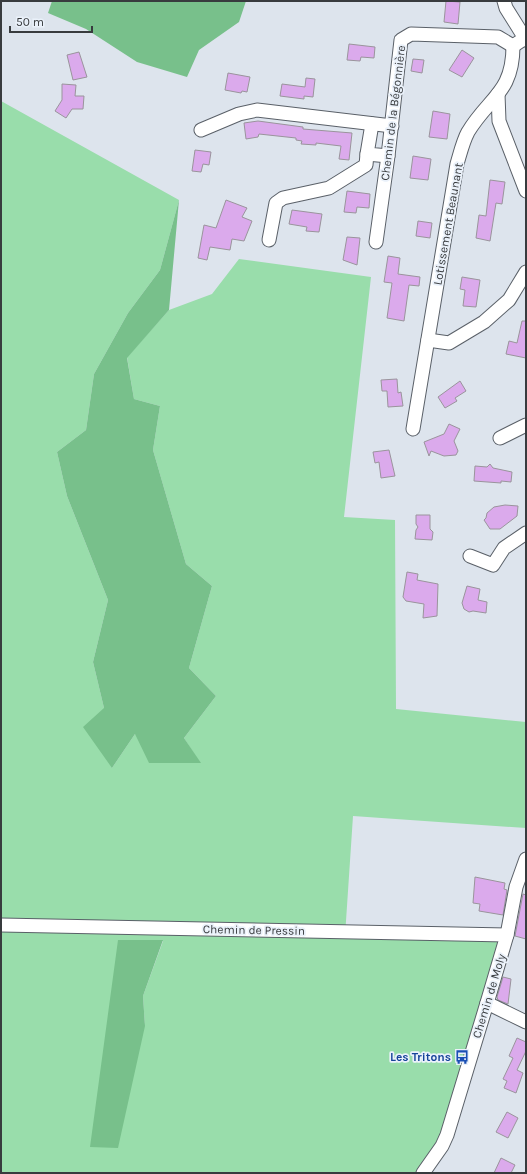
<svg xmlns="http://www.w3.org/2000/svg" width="527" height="1174" font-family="Karla,sans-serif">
<rect width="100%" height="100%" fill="#dde4ed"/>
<!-- green -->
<path fill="#99ddab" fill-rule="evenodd" d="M1 101 179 200 160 270 128 313 94 374 86 430 57 452 67 496 108 600 93 662 104 708 112 768 135 734 200 763 184 738 216 696 189 668 212 586 186 564 153 450 160 406 134 399 127 357 169 310 212 294 239 259 371 277 344 517 395 520 396 709 526 722V828L353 816 345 936 500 940 438 1147 422 1173H1ZM119 940 163 941 143 996 145 1026Z"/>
<!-- forest -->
<g fill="#78c08b">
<polygon points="52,1 246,1 239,22 199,50 187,77 137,62 86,29 48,13"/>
<polygon points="179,200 169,310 127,358 134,399 160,406 153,450 186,564 212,586 189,668 216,696 184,738 201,763 149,763 135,734 112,768 83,727 104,708 93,662 108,600 67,496 57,452 86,430 94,374 128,313 160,270"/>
<polygon points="118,940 163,940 143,996 145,1026 118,1148 90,1147"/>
</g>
<!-- building -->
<g fill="#dbaaec" stroke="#9a949c">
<polygon points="446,1 460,2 458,24 444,22"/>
<polygon points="349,44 375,47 374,58 361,57 360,61 347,60"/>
<polygon points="462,50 474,58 462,77 449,70"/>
<polygon points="79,52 87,77 73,80 67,55"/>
<polygon points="413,59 424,60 422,73 411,71"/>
<polygon points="228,73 250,77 247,92 242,91 241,93 225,90"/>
<polygon points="306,78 315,79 313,97 304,96 304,99 280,96 282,84 305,87"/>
<polygon points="62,84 76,85 75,96 84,96 83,109 72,109 66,118 55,111 62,100"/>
<polygon points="433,111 450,114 447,139 429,137"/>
<polygon points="258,121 303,127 303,129 352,133 349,160 339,159 341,146 316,143 316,145 301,144 302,141 296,140 296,138 259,134 258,137 246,139 244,123"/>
<polygon points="195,150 211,152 209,165 203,164 201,172 192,171"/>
<polygon points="413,156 431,159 428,180 410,178"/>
<polygon points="490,180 505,182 502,204 496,203 490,241 476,238 479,215 486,216"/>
<polygon points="347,191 370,194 369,208 357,207 356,213 344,212"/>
<polygon points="226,200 247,208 242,217 252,221 244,241 232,239 230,250 210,247 207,260 198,258 204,225 216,228"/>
<polygon points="292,210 322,214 319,232 306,231 307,227 289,224"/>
<polygon points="418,221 432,223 430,238 416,236"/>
<polygon points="347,237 360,238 357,265 343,260"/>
<polygon points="388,256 400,258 398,274 420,277 419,286 409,285 404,321 387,318 392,283 384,282"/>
<polygon points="462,277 480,280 476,307 463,306 465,290 460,289"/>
<polygon points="522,321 526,321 526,358 506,354 509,341 517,343"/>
<polygon points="397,379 398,393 401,392 403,406 388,407 387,391 382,391 381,380"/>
<polygon points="460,381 466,391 455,398 457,401 445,408 438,397"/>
<polygon points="449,424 460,429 454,441 458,451 456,455 444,456 431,451 429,456 424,442 444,434"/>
<polygon points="389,450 395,476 381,478 379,462 375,463 373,452"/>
<polygon points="490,464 493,468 512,472 511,482 501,481 501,483 474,481 475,466 487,467"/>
<polygon points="505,505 518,506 517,516 500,529 490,529 484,520 486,518 487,513 494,507"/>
<polygon points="416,515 430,515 430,529 433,532 432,540 415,539 416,530 418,527 416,524"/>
<polygon points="407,572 418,574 417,580 438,584 437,616 423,618 424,604 406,601 403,597"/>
<polygon points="467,586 480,589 478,600 487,602 486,613 473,611 469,612 464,609 462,603"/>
<polygon points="475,877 505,883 504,889 507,890 503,915 479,911 480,904 473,903"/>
<polygon points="523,894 526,895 526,939 515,936"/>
<polygon points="503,977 511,979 508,1004 498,1000 497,997"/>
<polygon points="517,1038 526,1042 526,1051 517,1070 523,1073 516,1093 504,1088 507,1081 503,1079 513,1058 509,1056"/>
<polygon points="507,1112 518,1118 508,1138 496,1132"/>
<polygon points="501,1158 515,1165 511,1173 494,1173"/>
</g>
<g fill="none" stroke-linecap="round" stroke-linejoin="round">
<defs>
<g id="minor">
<polyline points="504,1 506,8 526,40"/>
<polyline points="498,94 499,121 526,191"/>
<polyline points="372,124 367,154 388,156"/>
<polyline points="201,130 239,114 257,110 392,126"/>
<polyline points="269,240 276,203 283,198 329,188 366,165 367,154"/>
<polyline points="376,242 388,156 401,40 411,34 498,37 513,46 525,38"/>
<polyline points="428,340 449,343 484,322 509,300 526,272"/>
<path d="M413 429 457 164C460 154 463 141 468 132 489 97 513 93 513 46"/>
<polyline points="500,438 526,425"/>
<polyline points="470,556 493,565 504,548 526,533"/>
<polyline points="1,925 507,935"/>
<polyline points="487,1003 526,1022"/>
<polyline points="423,1173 442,1146 447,1135 487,1003 507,935 516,887 526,859"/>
</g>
</defs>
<!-- minor casing -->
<use href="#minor" stroke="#5a6068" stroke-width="15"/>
<!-- minor -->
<use href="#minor" stroke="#fff" stroke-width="13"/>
</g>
<!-- icons -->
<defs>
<symbol id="bus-bare" viewBox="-9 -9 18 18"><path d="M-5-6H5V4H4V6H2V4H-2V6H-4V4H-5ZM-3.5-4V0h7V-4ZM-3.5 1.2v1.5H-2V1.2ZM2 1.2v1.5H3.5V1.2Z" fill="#1a4fb4" stroke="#eaf1fa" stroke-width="2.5" paint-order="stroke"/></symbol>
</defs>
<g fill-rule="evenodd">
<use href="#bus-bare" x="452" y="1047" width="20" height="20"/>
</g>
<g text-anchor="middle" stroke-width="3.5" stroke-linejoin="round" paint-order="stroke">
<!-- street labels -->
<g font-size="12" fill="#383b3e" stroke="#eaf1fa">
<text transform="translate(393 113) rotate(-83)" y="4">Chemin de la Bégonnière</text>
<text transform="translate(448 224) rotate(-80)" y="4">Lotissement Beaunant</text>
<text transform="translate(254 930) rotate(1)" y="4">Chemin de Pressin</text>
<text transform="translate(489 996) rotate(-73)" y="4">Chemin de Moly</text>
</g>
<!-- transit labels -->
<g font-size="12" font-weight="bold" fill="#164399" stroke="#eaf1fa" text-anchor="end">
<text x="451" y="1061">Les Tritons</text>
</g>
</g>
<!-- border -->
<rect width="527" height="1174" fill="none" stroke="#383b3e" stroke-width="4"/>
<!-- scale -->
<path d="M10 26v6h82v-6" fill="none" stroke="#383b3e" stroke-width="2"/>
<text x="16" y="26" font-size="12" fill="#383b3e" stroke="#eaf1fa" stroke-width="3" paint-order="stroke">50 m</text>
</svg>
